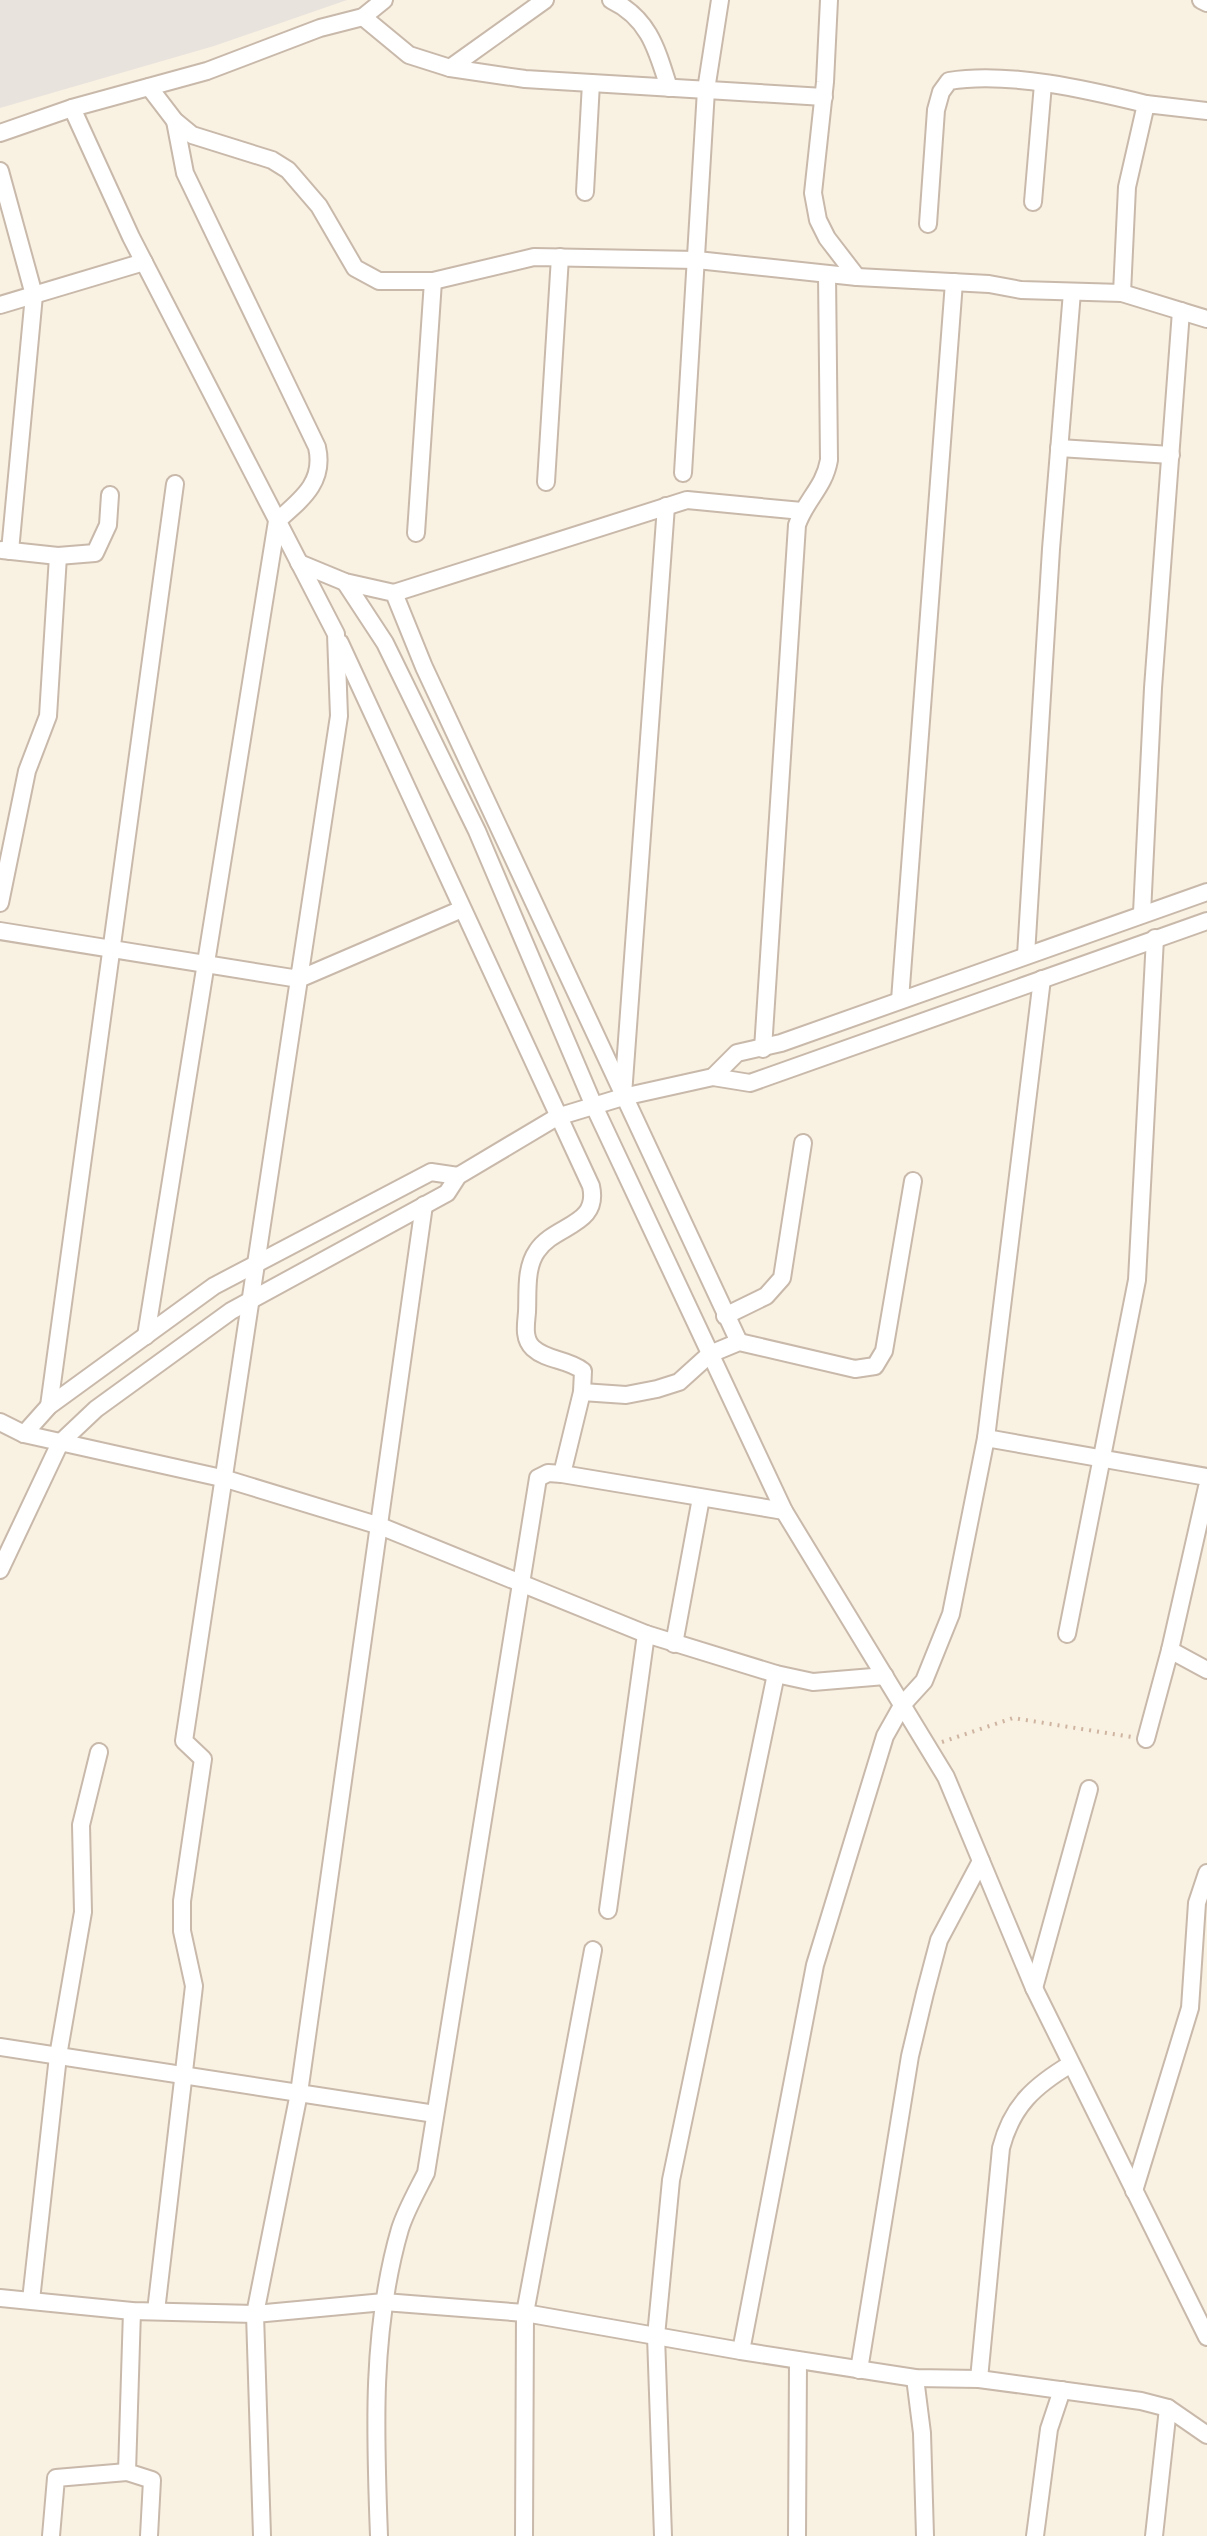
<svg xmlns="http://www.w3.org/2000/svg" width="1207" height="2536" font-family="'Space Grotesk',sans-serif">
<rect width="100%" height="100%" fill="#f9f1e2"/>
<!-- industrial -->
<polygon fill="#e8e3dd" points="0,0 347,0 214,46 0,108"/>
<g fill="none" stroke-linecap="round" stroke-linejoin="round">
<defs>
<g id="minor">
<path d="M611 0C649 18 657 50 669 88"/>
<polyline points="829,0 825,82 813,193 818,220 827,238 857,277"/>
<polyline points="1201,0 1207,3"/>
<polyline points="363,17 409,55 450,68 525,79 824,97"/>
<polyline points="450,68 545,0"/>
<polyline points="149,87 175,121 192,135 272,160 288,170 319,206 355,268 379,281 433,281 534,257 697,260 857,277 989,284 1021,290 1122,293 1207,319"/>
<polyline points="0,133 72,108 207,71 320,28 363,17 384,0"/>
<polyline points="0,171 34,295 10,551"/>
<polyline points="585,192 591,83"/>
<polyline points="1033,202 1043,84"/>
<path d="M928 224 936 110 941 92 949 81C1008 71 1089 90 1146 104"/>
<polyline points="1122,293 1127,187 1146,104 1207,111"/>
<polyline points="0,305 144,262"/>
<polyline points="1059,448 1171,455"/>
<polyline points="683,473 706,90 720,0"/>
<polyline points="546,482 560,257"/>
<polyline points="416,533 433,281"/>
<polyline points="2,550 58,556 95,553 108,525 110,495"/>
<polyline points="299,563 345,582 394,593 424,667 739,1342"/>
<polyline points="345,582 385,643 477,831 594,1106 784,1511 946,1777 1034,1988 1207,2337"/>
<polyline points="394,593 687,500 802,511"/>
<path d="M340 643 591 1186C600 1226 555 1224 537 1251 525 1268 528 1293 527 1312 526 1324 523 1339 533 1348 547 1361 568 1359 583 1371L582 1392 562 1474"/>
<polyline points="0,903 27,771 48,716 58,556"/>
<polyline points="1142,913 1153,688 1181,311"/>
<polyline points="0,931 299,979 339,716 336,634 131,237 72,108"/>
<polyline points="1026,955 1051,549 1072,292"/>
<polyline points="900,1000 954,282"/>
<path d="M763 1049 797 525C806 499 824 488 829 460L827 274"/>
<polyline points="713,1077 737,1053 781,1043 1207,892"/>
<polyline points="623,1095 666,506"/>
<polyline points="725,1316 766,1296 782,1278 803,1143"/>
<path d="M146 1336 277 521C302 499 325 482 317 447L185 173 175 121"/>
<polyline points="582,1392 626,1395 657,1389 679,1382 710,1354 739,1342 855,1369 875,1366 884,1351 913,1181"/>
<polyline points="49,1406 175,484"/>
<polyline points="0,1422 24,1434 226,1479 380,1526 646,1634 776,1674 813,1682 885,1676"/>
<polyline points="24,1434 49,1406 214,1286 431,1172 458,1176"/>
<polyline points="986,1438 1042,979"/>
<polyline points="1207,1477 986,1438 951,1614 924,1681 903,1704 885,1736 815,1965 741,2351 915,2378 979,2379 1141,2401 1168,2408 1207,2435"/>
<polyline points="0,1570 60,1443 96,1409 231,1311 447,1193 458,1176 557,1117 623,1097 713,1077 750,1083 1207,921"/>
<polyline points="1067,1634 1137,1280 1155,938"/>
<polyline points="674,1644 701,1498"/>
<polyline points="1170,1650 1207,1487"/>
<polyline points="1146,1739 1170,1650 1207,1670"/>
<polyline points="608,1910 646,1634"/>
<polyline points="1034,1988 1089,1789"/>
<polyline points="0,2047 435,2114"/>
<polyline points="1134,2191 1190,2008 1197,1903 1207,1873"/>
<polyline points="0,2298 132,2311 255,2314 384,2302 525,2313 741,2351"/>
<polyline points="31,2300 58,2056 83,1912 81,1825 99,1752"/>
<polyline points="132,2311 127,2472 152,2480 149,2536"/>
<polyline points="156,2311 194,1986 182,1931 182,1901 203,1759 184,1741 299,979 462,909"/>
<polyline points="859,2370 910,2056 925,1993 939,1940 981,1861"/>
<polyline points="915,2378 922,2433 925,2536"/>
<path d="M979 2379 1001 2148C1012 2106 1034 2086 1071 2064"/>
<polyline points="51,2536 56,2478 127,2472"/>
<polyline points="262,2536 255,2314 299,2093 424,1205"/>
<path d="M379 2536C375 2433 371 2329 400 2229 406 2210 417 2191 426 2173L538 1478 548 1473 562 1474 784 1511"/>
<polyline points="524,2536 525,2313 593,1950"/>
<polyline points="663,2536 656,2336 671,2180 776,1674"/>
<polyline points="797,2536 798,2362"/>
<polyline points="1035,2536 1049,2429 1062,2390"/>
<polyline points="1154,2536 1168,2408"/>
</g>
</defs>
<!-- minor casing -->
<use href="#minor" stroke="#c8b9ab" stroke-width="20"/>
<!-- path -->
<polyline stroke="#cfb5a1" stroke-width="4" stroke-dasharray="2 6" stroke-linecap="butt" points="942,1742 1013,1718 1132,1737"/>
<!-- minor -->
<use href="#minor" stroke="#fff" stroke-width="16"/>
</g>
</svg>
